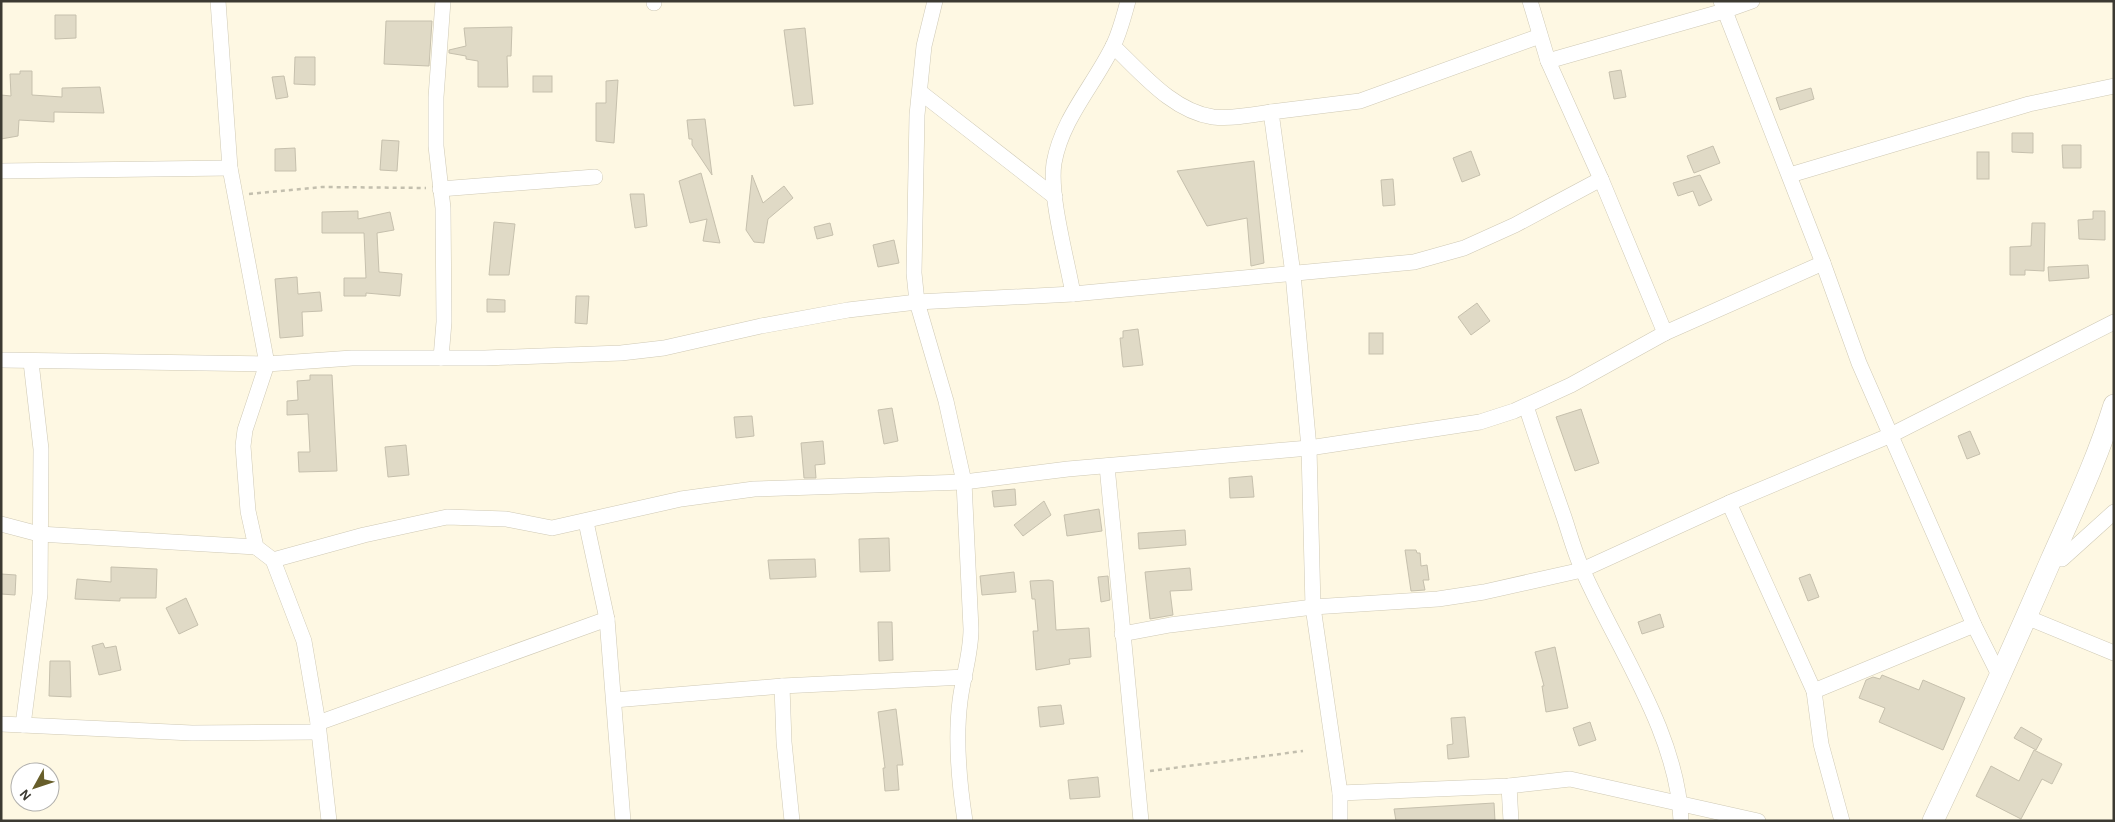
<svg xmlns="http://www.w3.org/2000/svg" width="2115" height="822" font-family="'Alegreya Sans',sans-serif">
<rect width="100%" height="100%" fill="#fef8e3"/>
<!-- building -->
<g fill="#e0dac6" stroke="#c6c0ad">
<polygon points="55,15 76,15 76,38 55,39"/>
<polygon points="386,21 432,21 429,66 384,64"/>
<polygon points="512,27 511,56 507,56 508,87 478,87 478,61 466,59 466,56 449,53 449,50 466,46 464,28"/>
<polygon points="805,28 813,104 794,106 784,30"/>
<polygon points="295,57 315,57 315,85 294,84"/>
<polygon points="1621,70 1626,97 1614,99 1609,72"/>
<polygon points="20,71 32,71 32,95 62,97 62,88 100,87 104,113 54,112 54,122 19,120 18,136 1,139 1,95 11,96 10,74 20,74"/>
<polygon points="284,76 288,97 276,99 272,77"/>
<rect x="533" y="76" width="19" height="16"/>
<polygon points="618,80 614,143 596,141 596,103 606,103 606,81"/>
<polygon points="1811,88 1814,99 1780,110 1776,98"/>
<polygon points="705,119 712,175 692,145 692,139 689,139 687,120"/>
<polygon points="2012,133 2033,133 2033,153 2012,152"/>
<polygon points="382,140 399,141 397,171 380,170"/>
<polygon points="2062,145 2081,145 2081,168 2063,168"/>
<polygon points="1713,146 1720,163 1694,173 1687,156"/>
<polygon points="295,148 296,171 275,171 275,149"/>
<polygon points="1471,151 1480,175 1462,182 1453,158"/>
<rect x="1977" y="152" width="12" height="27"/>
<polygon points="1254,161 1264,263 1251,266 1247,218 1207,226 1177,171"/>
<polygon points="701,173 713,217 720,243 703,241 707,219 690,223 679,181"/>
<polygon points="752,175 763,203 784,186 793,198 768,219 764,243 754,242 746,230"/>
<polygon points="1700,175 1712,200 1699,206 1693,191 1678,196 1673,183"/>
<polygon points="1393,179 1395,205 1383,206 1381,180"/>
<polygon points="630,194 644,194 647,226 635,228"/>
<polygon points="358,211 358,219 390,212 394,230 377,233 379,272 402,274 400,296 366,293 366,296 344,296 344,278 366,278 364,233 322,233 322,212"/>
<polygon points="2093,211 2105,211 2105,240 2079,239 2078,220 2093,219"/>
<polygon points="494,222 515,224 509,275 489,275"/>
<polygon points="830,223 833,235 817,239 814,227"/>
<polygon points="2032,223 2045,223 2044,271 2025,270 2025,275 2010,275 2010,247 2031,246"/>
<polygon points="894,240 899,263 878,267 873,245"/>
<polygon points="2088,265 2089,278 2049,281 2048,267"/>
<polygon points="297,277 298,294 320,292 322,311 302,312 303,336 280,338 275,279"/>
<polygon points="576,296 589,296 587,324 575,323"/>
<polygon points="487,299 505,300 505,312 487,312"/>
<polygon points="1477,303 1490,321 1471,335 1458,317"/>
<polygon points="1138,329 1143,365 1123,367 1120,338 1123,338 1123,331"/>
<rect x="1369" y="333" width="14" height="21"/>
<polygon points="310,375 332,375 337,471 299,472 298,452 310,452 308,414 287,415 287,401 298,400 297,381 310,380"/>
<polygon points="892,408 898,441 884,444 878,410"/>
<polygon points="1581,409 1599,463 1575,471 1556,417"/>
<polygon points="752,416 754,436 736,438 734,417"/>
<polygon points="1970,431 1980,454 1967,459 1958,436"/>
<polygon points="823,441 825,464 815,465 816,478 804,478 801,443"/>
<polygon points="406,445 409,475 388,477 385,447"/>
<polygon points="1252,476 1254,497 1230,498 1229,478"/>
<polygon points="1015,489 1016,505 994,507 992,491"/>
<polygon points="1044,501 1051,515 1023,536 1014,525"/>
<polygon points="1099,509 1102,531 1067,536 1064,515"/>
<polygon points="1185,530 1186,545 1139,549 1138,533"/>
<polygon points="889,538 890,571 860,572 859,539"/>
<polygon points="1405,550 1416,550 1417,553 1420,553 1421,566 1427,565 1429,580 1423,580 1425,590 1411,591"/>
<polygon points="815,559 816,577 770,579 768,560"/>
<polygon points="111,567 157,569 156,598 120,598 120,601 75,599 77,579 111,582"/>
<polygon points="1190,568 1192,590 1170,591 1173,615 1150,619 1145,572"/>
<polygon points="1014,572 1016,592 982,595 980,576"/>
<polygon points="1,574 16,575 15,595 1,594"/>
<polygon points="1810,574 1819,597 1808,601 1799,578"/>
<polygon points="1108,576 1110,600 1101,602 1098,577"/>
<polygon points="1049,580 1053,581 1056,630 1089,628 1091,657 1069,659 1070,664 1036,670 1033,631 1038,631 1035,599 1032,599 1030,581"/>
<polygon points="186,598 198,625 179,634 166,608"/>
<polygon points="1660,614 1664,627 1642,634 1638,622"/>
<polygon points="878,622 892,622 893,660 879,661"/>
<polygon points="103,643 105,648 116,646 121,670 99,675 92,646"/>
<polygon points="1555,647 1568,708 1546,712 1542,686 1544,686 1535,652"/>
<polygon points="50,661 70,661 71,697 49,696"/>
<polygon points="1882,675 1919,690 1923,680 1965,698 1943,750 1879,722 1885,708 1859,698 1866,680 1873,677 1880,679"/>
<polygon points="1061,705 1064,724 1040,727 1038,707"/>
<polygon points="896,709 903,765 897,765 899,790 885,791 883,768 885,768 878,712"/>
<polygon points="1465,717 1469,757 1448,759 1447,745 1453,744 1451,718"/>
<polygon points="1590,722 1596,740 1579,746 1573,728"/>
<polygon points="2021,727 2042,739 2036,750 2014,738"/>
<polygon points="2034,750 2062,764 2052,784 2042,779 2021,819 1976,796 1991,766 2019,781"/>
<polygon points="1098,777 1100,797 1070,799 1068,780"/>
<polygon points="1494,803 1495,821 1396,821 1394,809"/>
</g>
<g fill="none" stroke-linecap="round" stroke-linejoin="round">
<defs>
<g id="street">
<polyline points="218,1 230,168 267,364 245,430 243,446 248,511 256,547 273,560 304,641 318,723 329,821"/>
<polyline points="654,1 654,3"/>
<path d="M935 1 924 46 917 115 914 273 917 302 946 401 964 482 971 629C971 654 963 676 960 701 955 740 959 782 965 821"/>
<polyline points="1530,1 1548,61 1601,179 1665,333"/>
<polyline points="1721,1 1823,263 1859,363 1974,625 2000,677"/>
<path d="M1113 46C1141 72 1172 111 1213 117 1232 119 1252 115 1271 112"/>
<polyline points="1548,61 1724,11 1752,1"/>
<polyline points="920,92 1055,197"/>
<polyline points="1,171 230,168"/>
<polyline points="1790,175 2029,104 2114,86"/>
<polyline points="440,189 595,177"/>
<path d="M1073 294C1067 259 1049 196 1054 163 1062 118 1095 84 1114 44 1120 31 1124 16 1128 1"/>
<polyline points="441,358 444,322 443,208 436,146 436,97 443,1"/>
<polyline points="1,360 267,364 352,358 485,358 621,353 664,348 761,326 848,310 917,302 1073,294 1414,262 1464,248 1515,225 1601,179"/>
<path d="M1526 406C1538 443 1551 480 1564 517 1570 535 1575 554 1583 571 1617 648 1678 734 1681 821"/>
<polyline points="1107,466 1141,821"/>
<polyline points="1729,503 1814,691 1821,744 1842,821"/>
<polyline points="586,522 607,619 623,821"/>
<polyline points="1,524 39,534 256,547"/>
<polyline points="2052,558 2062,559 2114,512"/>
<polyline points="273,560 364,535 447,517 506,519 552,528 681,499 754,489 964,482 1068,469 1309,448 1480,422 1514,411 1571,385 1665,333 1823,263"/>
<polyline points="2026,617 2114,653"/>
<polyline points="1122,634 1170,625 1313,607 1438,599 1484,592 1582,570 1729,503 1891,435 2114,322"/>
<polyline points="782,686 784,742 792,821"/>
<polyline points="1814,691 1974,625"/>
<polyline points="614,700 782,686 965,677"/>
<polyline points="318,723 607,619"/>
<polyline points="1,724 192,733 318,732"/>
<polyline points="23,725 40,594 41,449 31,362"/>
<polyline points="1509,786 1511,821"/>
<polyline points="1340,793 1509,786 1570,779 1758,821"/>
<polyline points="1340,821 1340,793 1313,607 1309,448 1293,274 1271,112 1360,101 1540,36"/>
</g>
<path id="secondary" d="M1933 821C1974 734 2013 648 2051 560 2074 508 2097 460 2114 405"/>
</defs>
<!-- street casing -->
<use href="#street" stroke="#cfc9b5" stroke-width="16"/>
<!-- secondary casing -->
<use href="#secondary" stroke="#cfc9b5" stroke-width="22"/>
<!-- path -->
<g stroke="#c3bfae" stroke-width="2.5" stroke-dasharray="4 4" stroke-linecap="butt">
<polyline points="249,194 322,187 426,188"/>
<polyline points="1150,771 1303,751"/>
</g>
<!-- street -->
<use href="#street" stroke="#fff" stroke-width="15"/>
<!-- secondary -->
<use href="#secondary" stroke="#fff" stroke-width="21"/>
</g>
<!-- border -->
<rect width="2115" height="822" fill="none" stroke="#3c3a32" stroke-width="5"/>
<!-- north arrow -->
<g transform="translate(35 787) rotate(230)"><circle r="24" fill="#ffffff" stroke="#b1b0ad"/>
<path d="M0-4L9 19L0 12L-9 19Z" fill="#675e2a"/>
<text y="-8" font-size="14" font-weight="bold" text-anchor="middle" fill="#3c3a32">N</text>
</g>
</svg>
